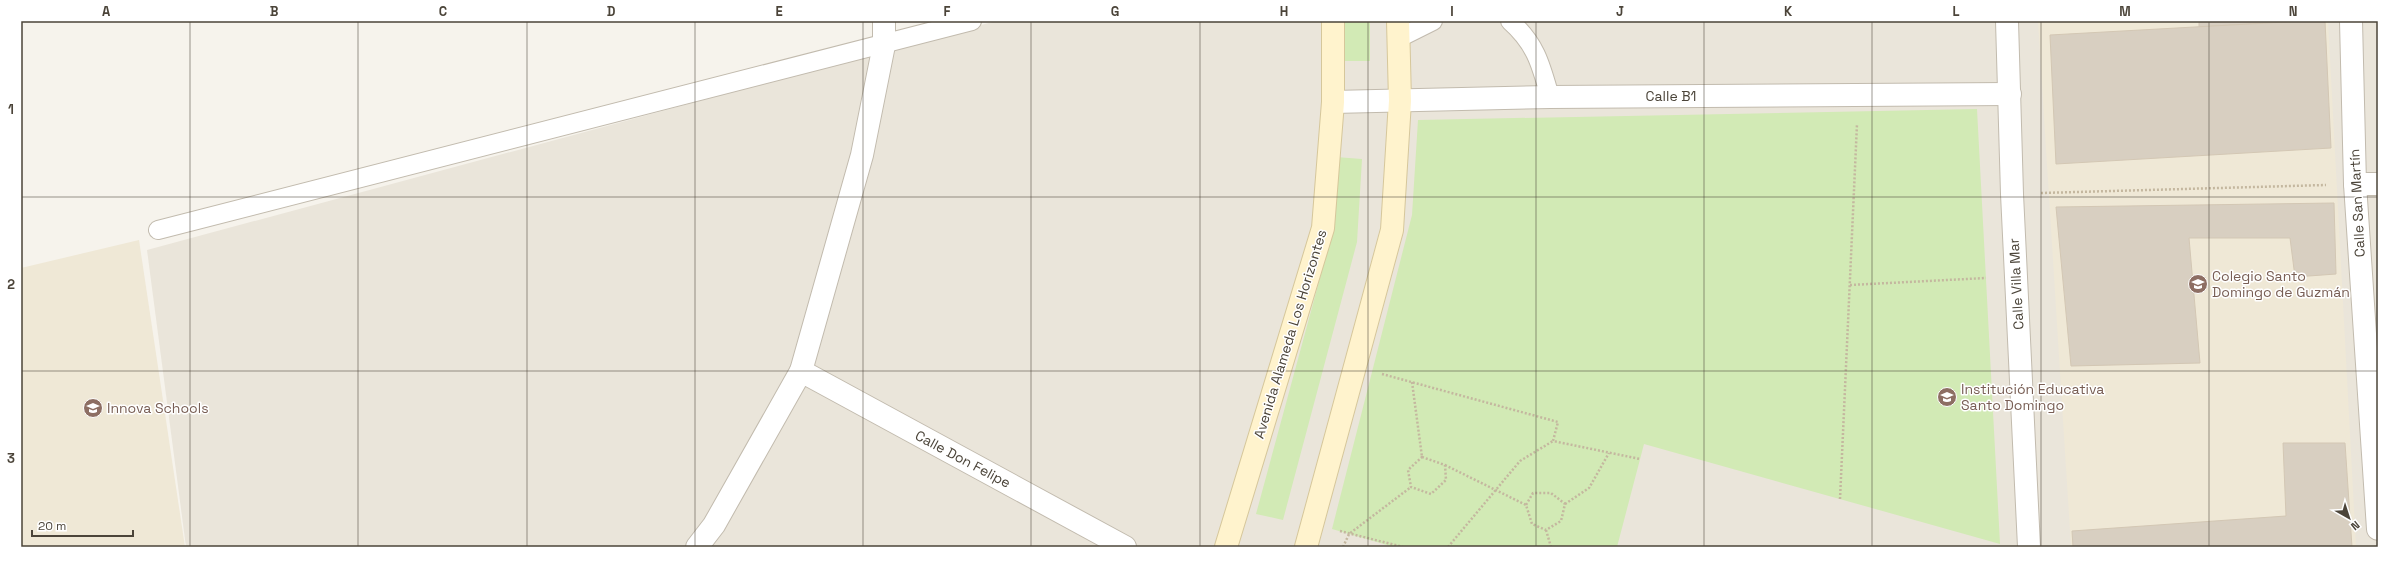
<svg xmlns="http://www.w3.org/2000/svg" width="2399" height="568" font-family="'Space Grotesk',sans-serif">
<rect width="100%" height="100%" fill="#f6f3ec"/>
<!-- residential -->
<polygon fill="#eae5da" points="996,21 2378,21 2378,547 186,547 147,250"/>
<!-- education -->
<g fill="#efe8d6">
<polygon points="2038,21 2328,21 2356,547 2071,547"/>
<polygon points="139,240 185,547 21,547 21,268"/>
</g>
<!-- green -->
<g fill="#d2eab5">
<polygon points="1343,21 1370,21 1370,61 1344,61"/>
<polygon points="1977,109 2000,544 1644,444 1617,547 1394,547 1332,529 1412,215 1418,120"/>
<polygon points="1336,157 1362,159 1357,242 1283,520 1256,514 1333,230"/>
</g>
<!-- building -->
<g fill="#d8cfc1" stroke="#d3c7b4">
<polygon points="2199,21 2303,21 2199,27"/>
<polygon points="2303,21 2325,21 2331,148 2056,164 2050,35"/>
<polygon points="2334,203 2336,274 2295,277 2290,238 2189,238 2200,363 2071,366 2056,207"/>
<polygon points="2283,443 2345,443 2352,547 2073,547 2072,531 2286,516"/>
</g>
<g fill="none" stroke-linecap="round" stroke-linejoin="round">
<defs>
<g id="service">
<path d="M1510 21C1536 44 1541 65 1550 97"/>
<polyline points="1399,38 1433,21"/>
<polyline points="158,230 972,21"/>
</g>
<polyline id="pedestrian" points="2355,184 2378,184"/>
<g id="minor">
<polyline points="2007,21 2012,194 2029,547"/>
<polyline points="2351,21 2355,184 2378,529"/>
<polyline points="1333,102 1550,97 2010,94"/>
<polyline points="801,371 862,155 884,45 884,21"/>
</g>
<polyline id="tertiary" points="697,547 714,525 801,371 1125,547"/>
<g id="secondary">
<polyline points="1226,547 1323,228 1333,102 1333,21"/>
<polyline points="1306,547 1392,230 1400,101 1398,21"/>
</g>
</defs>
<!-- service casing -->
<use href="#service" stroke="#c2bbae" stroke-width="20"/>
<!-- pedestrian casing -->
<use href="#pedestrian" stroke="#c2bbae" stroke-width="24"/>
<!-- minor casing -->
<use href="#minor" stroke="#c2bbae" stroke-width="24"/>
<!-- tertiary casing -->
<use href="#tertiary" stroke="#c2bbae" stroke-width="24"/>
<!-- secondary casing -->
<use href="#secondary" stroke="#d6c79b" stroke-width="24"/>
<!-- path -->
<g stroke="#c4b79f" stroke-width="2.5" stroke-dasharray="2 2" stroke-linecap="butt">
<polyline points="2041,193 2326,185"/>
<polyline points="1850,285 1986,278"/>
<polyline points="1382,374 1558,422 1553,441 1640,459"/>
<polyline points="1412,382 1422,457"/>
<polygon points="1422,457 1445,465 1446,480 1431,494 1411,487 1408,470"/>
<polyline points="1445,465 1526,505 1532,524 1546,530 1561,521 1565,504 1551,493 1533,493 1526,505"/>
<polyline points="1840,499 1857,124"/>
<polyline points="1565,504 1589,488 1609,453"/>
<polyline points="1546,530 1551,547"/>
<polyline points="1340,531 1403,547"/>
<polyline points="1343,547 1349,534 1411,487"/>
<polyline points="1448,547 1520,461 1553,441"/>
</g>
<!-- service -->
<use href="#service" stroke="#fff" stroke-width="18"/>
<!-- pedestrian -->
<use href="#pedestrian" stroke="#fff" stroke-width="22"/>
<!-- minor -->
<use href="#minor" stroke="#fff" stroke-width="22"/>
<!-- tertiary -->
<use href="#tertiary" stroke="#fff" stroke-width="22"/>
<!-- secondary -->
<use href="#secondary" stroke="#fff3cd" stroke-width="22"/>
</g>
<!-- grid -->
<path fill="none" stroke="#4b4439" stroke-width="1" stroke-opacity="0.55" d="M190 21V547M358 21V547M527 21V547M695 21V547M863 21V547M1031 21V547M1200 21V547M1368 21V547M1536 21V547M1704 21V547M1872 21V547M2041 21V547M2209 21V547M21 197H2378M21 371H2378"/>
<!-- icons -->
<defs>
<symbol id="school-disc" viewBox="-11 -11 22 22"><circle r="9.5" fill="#8d6e63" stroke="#fff"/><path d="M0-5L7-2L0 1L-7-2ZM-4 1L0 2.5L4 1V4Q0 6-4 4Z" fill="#fff"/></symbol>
</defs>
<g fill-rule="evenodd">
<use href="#school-disc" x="2187" y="273" width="22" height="22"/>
<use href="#school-disc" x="1936" y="386" width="22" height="22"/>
<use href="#school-disc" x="82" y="397" width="22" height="22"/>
</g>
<g text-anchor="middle" stroke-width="3" stroke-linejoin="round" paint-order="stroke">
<!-- street labels -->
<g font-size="14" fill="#4b4439" stroke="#fff">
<text x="1671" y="101">Calle B1</text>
<text transform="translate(2357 203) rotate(-93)" y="5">Calle San Martín</text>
<text transform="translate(2016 284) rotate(-93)" y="5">Calle Villa Mar</text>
<text transform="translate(1290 334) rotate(-73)" y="5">Avenida Alameda Los Horizontes</text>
<text transform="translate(963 459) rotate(28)" y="5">Calle Don Felipe</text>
</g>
<!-- education labels -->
<g font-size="14" fill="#785e54" stroke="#fff" text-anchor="start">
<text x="2212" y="281">Colegio Santo<tspan x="2212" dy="16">Domingo de Guzmán</tspan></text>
<text x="1961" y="394">Institución Educativa<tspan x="1961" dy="16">Santo Domingo</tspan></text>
<text x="107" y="413">Innova Schools</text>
</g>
</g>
<!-- border -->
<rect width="2399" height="568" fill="none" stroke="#ffffff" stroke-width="44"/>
<!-- north arrow -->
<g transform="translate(2349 518) rotate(141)" stroke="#ffffff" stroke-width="3" paint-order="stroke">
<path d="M0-3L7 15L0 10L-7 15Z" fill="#4b4439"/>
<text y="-6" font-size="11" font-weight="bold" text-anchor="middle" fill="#4b4439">N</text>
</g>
<!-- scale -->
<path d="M32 530v6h101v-6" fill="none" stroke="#4b4439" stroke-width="2"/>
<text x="38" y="530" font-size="12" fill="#4b4439" stroke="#ffffff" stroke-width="3" paint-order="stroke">20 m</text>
<rect x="22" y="22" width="2355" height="524" fill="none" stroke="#4b4439" stroke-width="1.5"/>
<g font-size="13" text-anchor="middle" font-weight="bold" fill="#4b4439">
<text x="106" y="16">A</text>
<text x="274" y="16">B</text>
<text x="443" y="16">C</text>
<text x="611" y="16">D</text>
<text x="779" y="16">E</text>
<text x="947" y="16">F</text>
<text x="1115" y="16">G</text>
<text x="1284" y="16">H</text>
<text x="1452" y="16">I</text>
<text x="1620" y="16">J</text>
<text x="1788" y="16">K</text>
<text x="1956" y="16">L</text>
<text x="2125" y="16">M</text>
<text x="2293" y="16">N</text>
<text x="11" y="114">1</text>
<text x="11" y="289">2</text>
<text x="11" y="463">3</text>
</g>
</svg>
